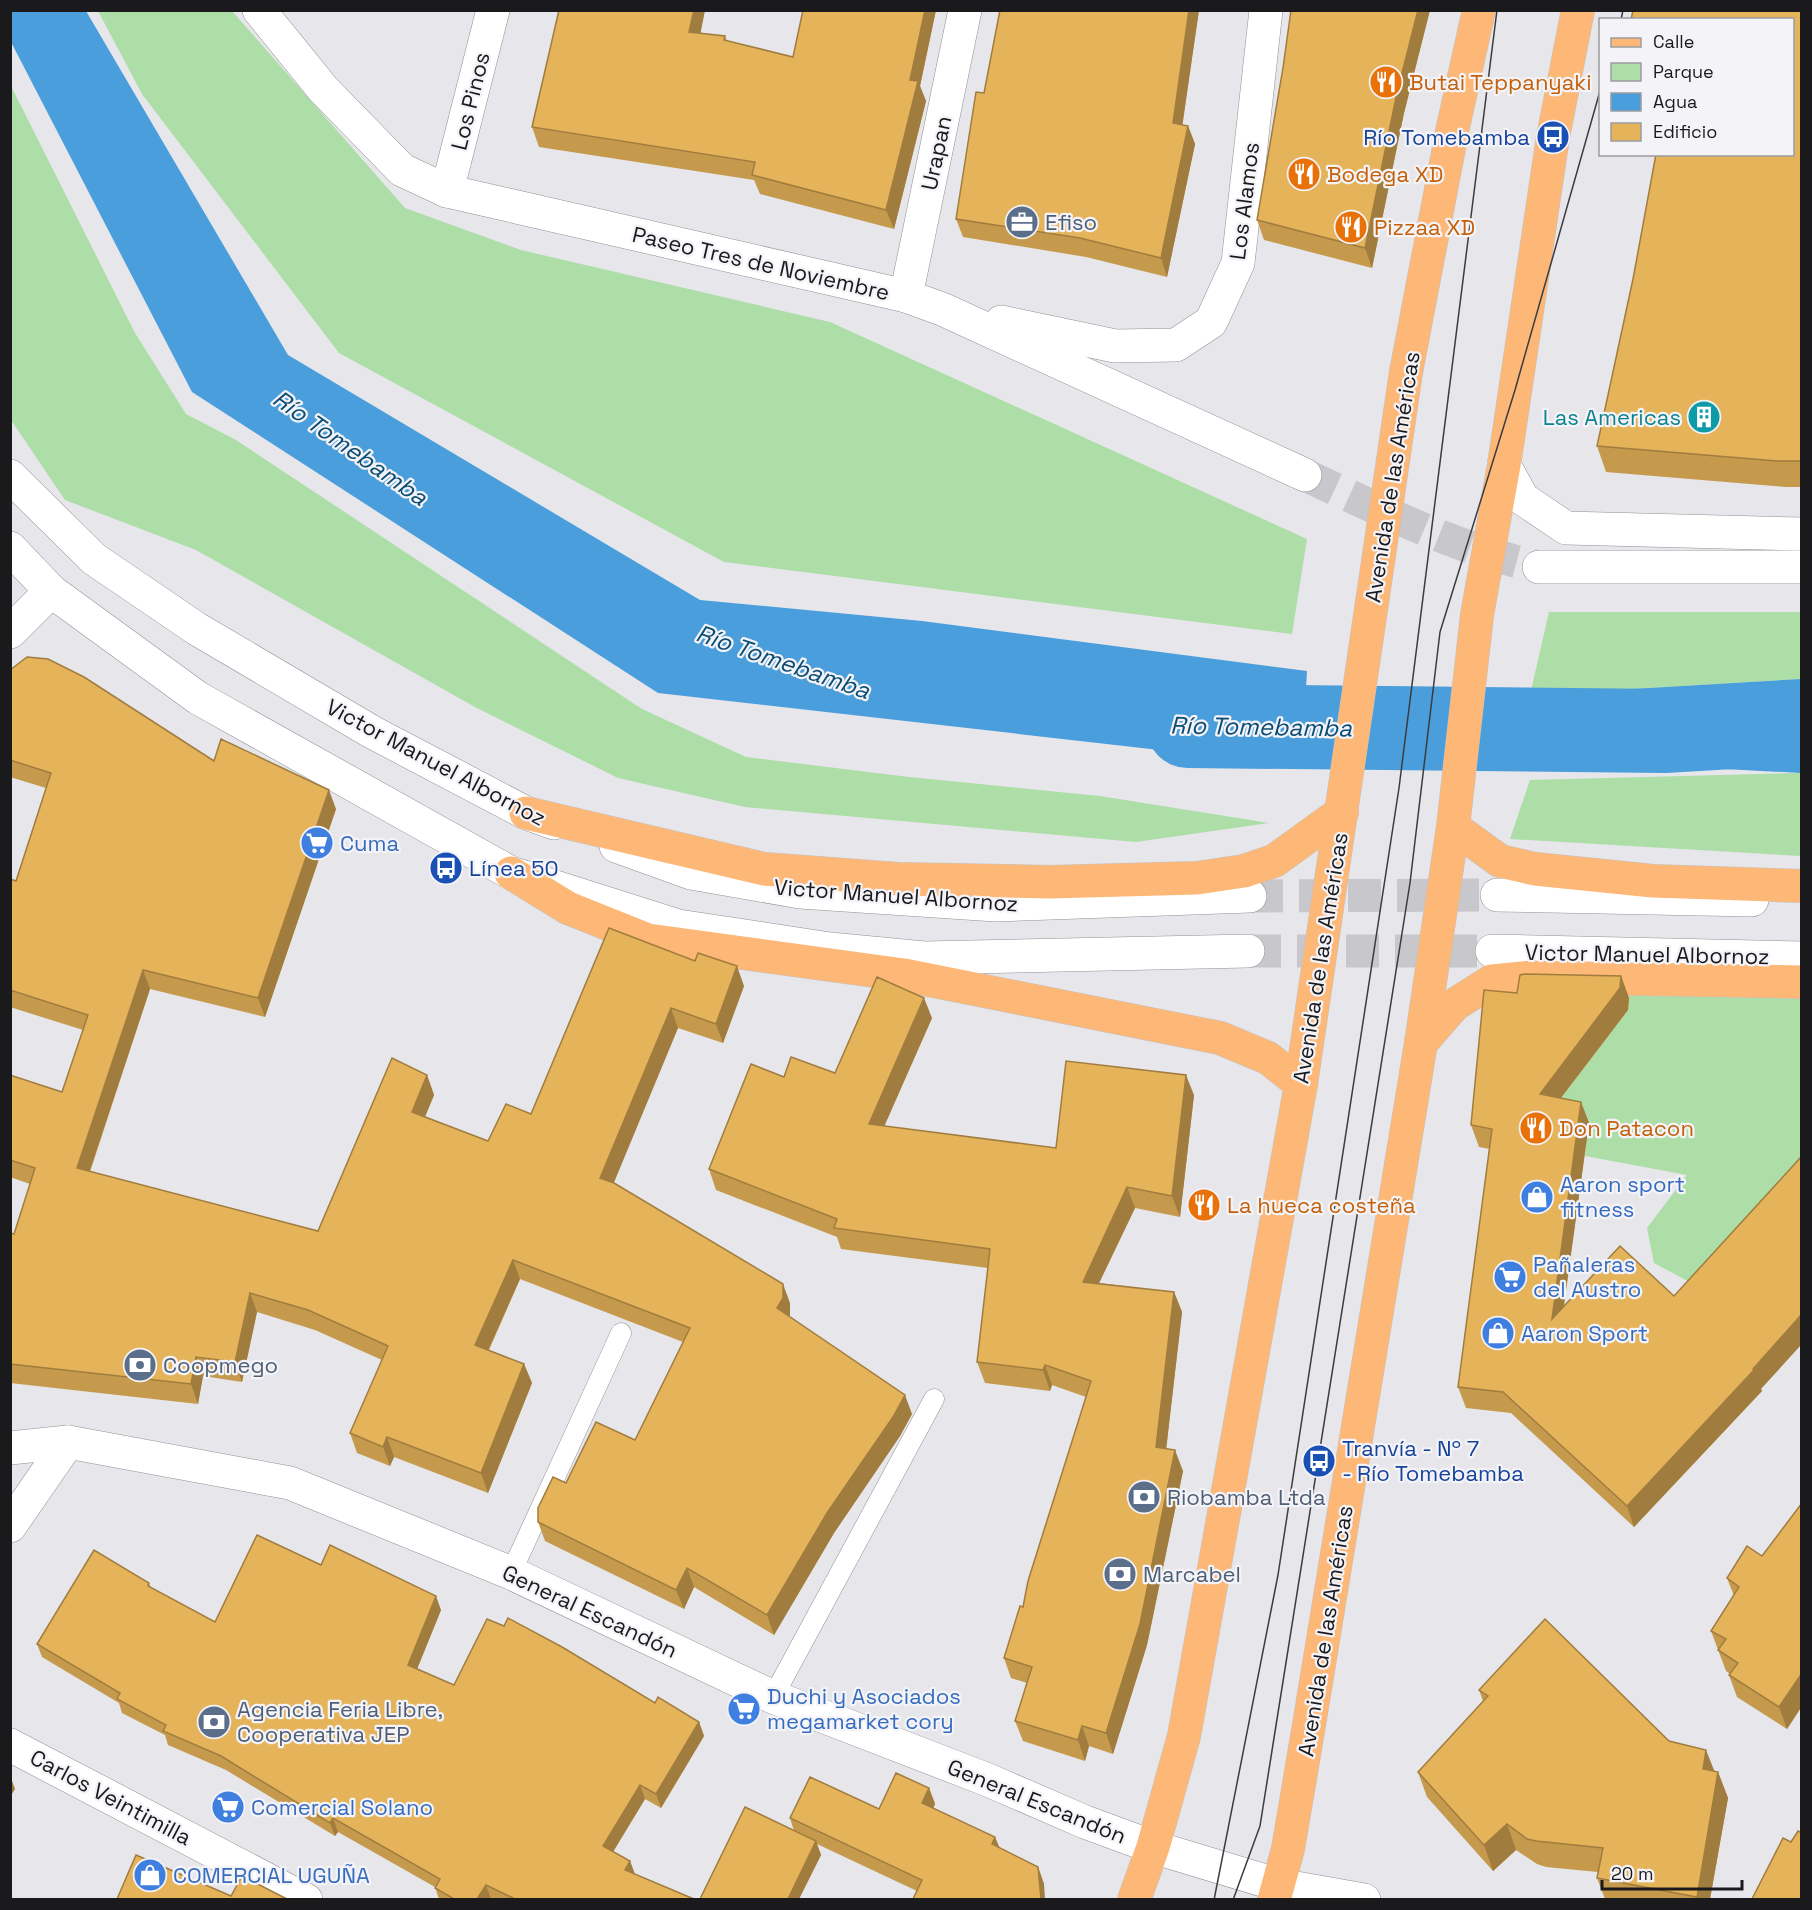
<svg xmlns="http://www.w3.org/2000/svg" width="1812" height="1910" font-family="'Space Grotesk',sans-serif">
<rect width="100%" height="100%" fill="#e6e6eb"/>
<!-- green -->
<g fill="#addea7">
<polygon points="98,11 232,11 405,208 521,250 830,322 1307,539 1292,634 724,562 339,353 142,94"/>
<polygon points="11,86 135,333 186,414 236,440 642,709 746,757 909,777 1100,796 1269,823 1136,842 745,807 618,778 475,707 196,550 65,500 11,420"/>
<polygon points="1549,612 1801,612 1801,679 1530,695"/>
<polygon points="1801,773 1801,856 1510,839 1530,780"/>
<polygon points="1630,986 1801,996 1801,1172 1695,1285 1654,1263 1647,1228 1687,1175 1585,1156 1588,1123 1547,1116 1628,1010"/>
</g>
<!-- water -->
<g fill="#499edb">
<polygon points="11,10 86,11 288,355 700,600 922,621 1307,671 1301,766 658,693 192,392 11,42"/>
<polygon points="1801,679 1801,773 1518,758 1530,695"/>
</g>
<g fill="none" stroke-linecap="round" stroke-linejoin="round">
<!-- river -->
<polyline stroke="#499edb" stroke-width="84" points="1188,726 1664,731 1802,723"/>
<!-- street-tunnel -->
<path stroke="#c7c7cc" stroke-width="33" stroke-dasharray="33 16" stroke-linecap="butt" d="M1305 475C1381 510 1456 549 1539 567"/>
<!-- secondary-tunnel -->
<g stroke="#c7c7cc" stroke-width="33" stroke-dasharray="33 16" stroke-linecap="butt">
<polyline points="1250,896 1497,895"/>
<polyline points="1248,951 1492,951"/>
</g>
<defs>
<g id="lane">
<polyline points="511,1573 621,1333"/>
<polyline points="773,1697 934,1399"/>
</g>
<g id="street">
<polyline points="259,10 323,89 402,170 447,191 906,296 942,309 1305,475"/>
<polyline points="447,191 493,10"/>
<polyline points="906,296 965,10"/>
<polyline points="1001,322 1115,346 1176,345 1211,322 1238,263 1266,10"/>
<polyline points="1504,465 1523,499 1566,528 1802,534"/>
<polyline points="1539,567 1802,567"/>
<polyline points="10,632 51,591"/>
<polyline points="10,1448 68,1442 290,1483 511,1573 773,1697 988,1780 1085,1822 1153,1847 1279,1885 1364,1900"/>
<polyline points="10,1526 68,1442"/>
<polyline points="10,1745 306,1900"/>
</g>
<g id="secondary">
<polyline points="10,476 94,559 197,629 372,732 526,813 554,823"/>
<polyline points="10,548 51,591 198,698 511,873 678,926 830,949 924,958 1248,951"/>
<polyline points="616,846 691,873 800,892 996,905 1250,896"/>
<polyline points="1497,895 1752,900"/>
<polyline points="1492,951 1802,958"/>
</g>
<g id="primary">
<polyline points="526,813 764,869 898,879 1050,882 1197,878 1244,871 1274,861 1342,812"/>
<polyline points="1453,827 1500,861 1535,869 1653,881 1802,886"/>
<polyline points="511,873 568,908 648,940 904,975 1220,1038 1268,1058 1301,1084"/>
<polyline points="1421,1043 1454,1005 1492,981 1532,977 1802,982"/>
<polyline points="1134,1900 1153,1847 1184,1736 1301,1084 1406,372 1453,127 1479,10"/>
<polyline points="1274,1900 1288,1849 1308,1731 1421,1043 1453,827 1477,615 1504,465 1553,137 1578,10"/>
</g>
</defs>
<!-- lane casing -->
<use href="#lane" stroke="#929296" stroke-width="21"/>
<!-- street casing -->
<use href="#street" stroke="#929296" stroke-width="34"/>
<!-- secondary casing -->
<use href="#secondary" stroke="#929296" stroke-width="34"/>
<!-- primary casing -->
<use href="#primary" stroke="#c3c3c4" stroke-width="34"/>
<!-- lane -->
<use href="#lane" stroke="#fff" stroke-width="20"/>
<!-- street -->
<use href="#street" stroke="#fff" stroke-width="33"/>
<!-- secondary -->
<use href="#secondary" stroke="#fff" stroke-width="33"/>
<!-- primary -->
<use href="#primary" stroke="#fdb777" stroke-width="33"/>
<!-- tram -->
<g stroke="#3c3c3f" stroke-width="1.5">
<polyline points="1621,20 1623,10"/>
<polyline points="1214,1900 1278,1575 1399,788 1497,10"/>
<polyline points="1233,1900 1260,1826 1410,883 1440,632 1515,390 1600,91"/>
</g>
</g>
<!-- wall -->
<g fill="#c59a4d">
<polygon points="574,10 705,10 700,33 725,36 727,41 793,57 803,10 936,10 920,86 926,101 894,229 760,194 754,180 539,147 532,127"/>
<polygon points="1000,10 1199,10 1182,125 1188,126 1195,144 1167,277 1086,257 963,237 956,219 984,93"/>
<polygon points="1291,10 1430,10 1404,113 1372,268 1264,240 1257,220 1283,68"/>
<polygon points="1802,10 1802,487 1786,487 1606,472 1597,446 1792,154"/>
<polygon points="10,670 214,761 336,809 265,1017 150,989 90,1172 318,1231 427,1075 434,1095 425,1117 488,1141 531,1114 609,928 744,986 723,1043 678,1028 613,1183 790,1303 790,1317 912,1414 900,1436 834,1533 774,1635 694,1587 684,1609 545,1541 538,1522 566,1483 635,1440 683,1342 520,1279 489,1350 524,1364 532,1383 488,1493 394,1457 390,1466 357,1453 350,1433 382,1360 315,1330 257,1312 242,1382 203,1376 198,1404 10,1383 10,1233 14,1234 30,1184 10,1177 10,1075 62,1092 83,1030 10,1007 10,879 16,881 46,788 10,777"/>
<polygon points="1621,976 1629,998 1628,1010 1561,1098 1581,1102 1589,1123 1564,1306 1761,1389 1762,1391 1634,1527 1511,1413 1466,1408 1458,1387 1490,1149 1479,1147 1471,1125 1517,993"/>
<polygon points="932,1018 884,1126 1056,1148 1194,1095 1180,1217 1135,1208 1099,1283 1174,1292 1182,1312 1166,1449 1183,1471 1147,1645 1113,1754 1089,1746 1085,1761 1023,1741 1015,1721 1027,1683 1011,1678 1004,1658 1023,1607 1086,1397 1052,1385 1050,1391 985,1383 977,1362 988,1268 841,1249 837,1237 716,1190 709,1169 835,1073"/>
<polygon points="1802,1503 1802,1706 1787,1729 1737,1697 1729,1675 1730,1674 1726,1671 1711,1631 1734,1596 1727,1578 1762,1556"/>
<polygon points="321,1565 441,1610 417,1669 454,1685 655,1703 699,1722 704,1736 661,1808 645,1799 613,1852 630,1861 635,1874 694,1899 439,1899 435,1887 338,1832 335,1836 226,1770 168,1745 165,1735 122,1713 119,1703 42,1657 37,1644 149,1583 151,1588 215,1622"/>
<polygon points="1479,1690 1669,1741 1714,1771 1718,1772 1728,1798 1710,1899 1605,1899 1597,1878 1598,1872 1546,1867 1537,1864 1516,1850 1493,1871 1427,1797 1418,1772 1483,1701"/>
<polygon points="929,1788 935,1804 933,1808 995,1837 1000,1848 1038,1867 1044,1884 917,1891 817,1844 821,1855 799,1899 700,1899 794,1831 790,1818 879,1809"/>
</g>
<!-- shaded-wall -->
<g fill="#a07d3f">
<polygon points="694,10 705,10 697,51 689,32"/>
<polygon points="925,10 936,10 920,86 926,101 894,229 886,210 910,80"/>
<polygon points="1189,10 1199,10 1180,142 1173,123"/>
<polygon points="1418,10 1430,10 1404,113 1372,268 1365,248 1397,93"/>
<polygon points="1188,126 1195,144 1167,277 1161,258"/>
<polygon points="329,790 336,809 265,1017 258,998"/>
<polygon points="737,966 744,986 723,1043 716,1024"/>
<polygon points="143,970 150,989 84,1188 77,1168"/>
<polygon points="1621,976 1629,998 1628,1010 1547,1116 1540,1094"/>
<polygon points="924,998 932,1018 876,1145 869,1124"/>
<polygon points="671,1008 678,1028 608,1197 600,1178"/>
<polygon points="427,1075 434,1095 419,1131 412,1112"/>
<polygon points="1186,1075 1194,1095 1180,1217 1172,1196"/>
<polygon points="1581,1102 1589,1123 1559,1340 1552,1319"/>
<polygon points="1127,1187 1135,1208 1090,1302 1083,1282"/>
<polygon points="513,1260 520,1279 482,1364 475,1345"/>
<polygon points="783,1284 790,1303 790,1318 777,1308"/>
<polygon points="1174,1292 1182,1312 1164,1468 1156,1447"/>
<polygon points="250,1293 257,1312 242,1382 235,1362"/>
<polygon points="1802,1314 1802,1344 1761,1389 1762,1391 1634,1527 1627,1506"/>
<polygon points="196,1357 203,1376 198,1404 191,1384"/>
<polygon points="524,1364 532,1383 488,1493 481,1473"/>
<polygon points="1045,1365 1052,1385 1050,1391 1043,1370"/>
<polygon points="905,1395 912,1414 900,1436 834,1533 774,1635 767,1615 827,1513"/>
<polygon points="387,1437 394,1457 390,1466 383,1447"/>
<polygon points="1175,1450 1183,1471 1147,1645 1113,1754 1106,1733"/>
<polygon points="687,1568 694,1587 684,1609 676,1590"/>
<polygon points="436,1596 441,1610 413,1679 408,1665"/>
<polygon points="1802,1673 1802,1706 1787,1729 1779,1707"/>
<polygon points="699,1722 704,1736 661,1808 656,1794"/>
<polygon points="1082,1726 1089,1746 1085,1761 1078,1740"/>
<polygon points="1706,1750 1716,1775 1703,1769"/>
<polygon points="1718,1772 1728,1798 1710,1899 1698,1899 1697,1897"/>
<polygon points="10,1775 15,1789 10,1797"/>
<polygon points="640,1785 645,1799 608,1860 603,1846"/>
<polygon points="929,1788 935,1804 928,1819 922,1803"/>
<polygon points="333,1818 338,1832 335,1836 330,1823"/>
<polygon points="1507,1824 1516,1850 1493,1871 1484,1845"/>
<polygon points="995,1837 1001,1853 992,1844"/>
<polygon points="816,1841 821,1855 799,1899 788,1899"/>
<polygon points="630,1861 635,1875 625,1870"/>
<polygon points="1038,1867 1044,1884 1045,1899 1041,1899"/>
<polygon points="486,1885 491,1899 477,1899"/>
</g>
<!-- building -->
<g fill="#e5b35a" stroke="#a07d3f" stroke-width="1.5">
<polygon points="559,10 694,10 689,32 725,36 724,40 793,57 803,10 925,10 910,80 918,81 886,210 752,175 755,162 532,127"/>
<polygon points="1000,10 1189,10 1173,123 1188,126 1161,258 1080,238 956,219 976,92 984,93"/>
<polygon points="1291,10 1418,10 1397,93 1365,248 1257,220 1283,68"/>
<polygon points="1633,10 1802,10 1802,461 1777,461 1597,446 1633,279 1656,154 1792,154 1792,20 1631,20"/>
<polygon points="27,657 48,659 84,677 214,761 221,739 329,790 258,998 143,970 77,1168 318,1231 392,1058 427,1075 412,1112 488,1141 506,1104 531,1114 609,928 695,961 698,953 737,966 716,1024 671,1008 600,1178 614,1183 783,1284 783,1298 777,1308 905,1395 893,1417 827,1513 767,1615 687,1568 676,1590 538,1522 538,1508 553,1477 566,1483 596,1422 635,1440 690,1328 513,1260 475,1345 524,1364 481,1473 387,1437 383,1447 350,1433 388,1346 308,1310 250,1293 235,1362 196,1357 191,1384 10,1364 10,1233 14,1234 35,1168 10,1160 10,1075 62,1092 88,1015 10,990 10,879 16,881 51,773 10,760 10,670"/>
<polygon points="1525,974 1621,976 1620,988 1540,1094 1581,1102 1552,1319 1620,1246 1674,1296 1802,1156 1802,1314 1753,1369 1754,1370 1627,1506 1503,1392 1458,1387 1492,1129 1471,1125 1484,990 1517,993 1520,975"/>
<polygon points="877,977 924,998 869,1124 1056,1148 1066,1061 1186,1075 1172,1196 1127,1187 1083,1282 1174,1292 1156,1447 1175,1450 1140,1624 1106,1733 1082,1726 1078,1740 1015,1721 1032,1667 1004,1658 1020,1606 1023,1607 1028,1581 1091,1381 1045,1365 1043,1370 977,1362 990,1249 834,1228 837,1219 709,1169 751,1064 784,1077 791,1057 835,1073"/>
<polygon points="1802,1503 1802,1673 1779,1707 1729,1675 1738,1663 1718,1650 1726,1639 1711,1631 1739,1587 1727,1578 1747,1546 1762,1556"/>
<polygon points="257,1535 321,1565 330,1545 436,1596 408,1665 454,1685 487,1619 504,1626 508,1618 562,1647 655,1703 658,1697 699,1722 656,1794 640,1785 603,1846 630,1861 625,1870 694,1899 515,1899 486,1885 477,1899 454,1899 435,1888 440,1879 333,1818 330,1823 221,1756 163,1731 166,1725 117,1699 120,1693 37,1644 94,1550 149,1583 148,1586 215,1622"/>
<polygon points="1545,1619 1669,1741 1706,1750 1703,1769 1718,1772 1697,1897 1597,1878 1603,1848 1536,1841 1527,1839 1507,1824 1484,1845 1418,1772 1488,1696 1479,1690"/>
<polygon points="896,1773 929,1788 922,1803 995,1837 992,1844 1038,1867 1041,1899 913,1899 922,1880 790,1818 810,1777 879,1809"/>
<polygon points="745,1807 816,1841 788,1899 700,1899"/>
<polygon points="1798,1831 1802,1833 1802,1899 1752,1899 1783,1838 1791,1842"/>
<polygon points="136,1855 231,1896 242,1876 287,1899 117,1899"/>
</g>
<!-- icons -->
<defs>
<symbol id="restaurant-disc" viewBox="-11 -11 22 22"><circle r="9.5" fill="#e8710a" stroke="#f3f3f8"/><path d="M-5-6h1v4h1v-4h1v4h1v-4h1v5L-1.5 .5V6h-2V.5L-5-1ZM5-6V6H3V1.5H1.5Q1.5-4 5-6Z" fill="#fff"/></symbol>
<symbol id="bus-disc" viewBox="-11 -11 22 22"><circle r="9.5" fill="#1a4fb4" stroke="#f3f3f8"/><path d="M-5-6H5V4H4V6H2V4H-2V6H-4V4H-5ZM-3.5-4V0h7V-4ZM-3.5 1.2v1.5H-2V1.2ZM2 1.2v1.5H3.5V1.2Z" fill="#fff"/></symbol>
<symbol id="office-disc" viewBox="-11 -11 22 22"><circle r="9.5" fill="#5c6f8a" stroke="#f3f3f8"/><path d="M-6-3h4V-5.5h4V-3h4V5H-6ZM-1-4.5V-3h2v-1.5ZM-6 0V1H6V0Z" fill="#fff"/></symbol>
<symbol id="building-disc" viewBox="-11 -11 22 22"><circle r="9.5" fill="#0f9aa8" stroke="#f3f3f8"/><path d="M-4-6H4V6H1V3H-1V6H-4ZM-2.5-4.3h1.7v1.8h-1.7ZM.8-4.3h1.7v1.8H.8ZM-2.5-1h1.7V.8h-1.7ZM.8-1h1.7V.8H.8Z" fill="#fff"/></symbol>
<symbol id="supermarket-disc" viewBox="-11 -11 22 22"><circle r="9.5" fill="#3f7fe0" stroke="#f3f3f8"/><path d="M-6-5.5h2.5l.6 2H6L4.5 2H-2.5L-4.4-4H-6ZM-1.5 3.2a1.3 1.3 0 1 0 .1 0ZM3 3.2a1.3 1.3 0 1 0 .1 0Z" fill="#fff"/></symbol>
<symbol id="shop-disc" viewBox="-11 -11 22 22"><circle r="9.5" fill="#3f7fe0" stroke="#f3f3f8"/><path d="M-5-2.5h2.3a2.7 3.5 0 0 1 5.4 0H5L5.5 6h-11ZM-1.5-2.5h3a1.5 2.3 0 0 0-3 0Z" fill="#fff"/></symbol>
<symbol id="bank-disc" viewBox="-11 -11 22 22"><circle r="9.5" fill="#5c6f8a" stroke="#f3f3f8"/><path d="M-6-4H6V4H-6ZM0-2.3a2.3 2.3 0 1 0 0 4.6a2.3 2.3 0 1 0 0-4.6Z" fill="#fff"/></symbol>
</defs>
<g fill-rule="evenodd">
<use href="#restaurant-disc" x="1367" y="63" width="38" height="38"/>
<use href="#bus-disc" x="1534" y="118" width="38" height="38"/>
<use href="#restaurant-disc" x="1285" y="155" width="38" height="38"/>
<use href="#office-disc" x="1003" y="203" width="38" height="38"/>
<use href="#restaurant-disc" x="1332" y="208" width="38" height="38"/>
<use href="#building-disc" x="1685" y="398" width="38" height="38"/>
<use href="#supermarket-disc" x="298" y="824" width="38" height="38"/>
<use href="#bus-disc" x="427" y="849" width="38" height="38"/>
<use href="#restaurant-disc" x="1517" y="1109" width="38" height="38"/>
<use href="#shop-disc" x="1518" y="1178" width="38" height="38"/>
<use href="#restaurant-disc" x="1185" y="1186" width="38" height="38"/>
<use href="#supermarket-disc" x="1491" y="1258" width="38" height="38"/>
<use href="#shop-disc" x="1479" y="1314" width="38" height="38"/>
<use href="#bank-disc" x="121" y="1346" width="38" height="38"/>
<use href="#bus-disc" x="1300" y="1442" width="38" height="38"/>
<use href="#bank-disc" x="1125" y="1478" width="38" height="38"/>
<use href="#bank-disc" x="1101" y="1555" width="38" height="38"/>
<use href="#supermarket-disc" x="725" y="1690" width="38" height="38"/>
<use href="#bank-disc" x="195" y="1703" width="38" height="38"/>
<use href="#supermarket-disc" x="209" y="1788" width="38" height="38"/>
<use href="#shop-disc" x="131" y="1856" width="38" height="38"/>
</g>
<g text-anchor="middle" stroke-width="4.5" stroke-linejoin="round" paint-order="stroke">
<!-- food labels -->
<g font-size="22" fill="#c56008" stroke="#f3f3f8" text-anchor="start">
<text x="1409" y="90">Butai Teppanyaki</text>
<text x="1327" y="182">Bodega XD</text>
<text x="1374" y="235">Pizzaa XD</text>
<text x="1559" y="1136">Don Patacon</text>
<text x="1227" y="1213">La hueca costeña</text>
</g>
<!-- street labels -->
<g font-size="22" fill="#1a1a1c" stroke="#f3f3f8">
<text transform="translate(470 101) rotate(-76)" y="8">Los Pinos</text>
<text transform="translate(936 153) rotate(-78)" y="8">Urapan</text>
<text transform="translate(1244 201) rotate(-83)" y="8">Los Alamos</text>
<text transform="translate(761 263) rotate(13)" y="8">Paseo Tres de Noviembre</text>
<text transform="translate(1392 477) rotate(-81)" y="8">Avenida de las Américas</text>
<text transform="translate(436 762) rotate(28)" y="8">Victor Manuel Albornoz</text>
<text transform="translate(896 895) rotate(4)" y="8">Victor Manuel Albornoz</text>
<text transform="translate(1647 954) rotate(1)" y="8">Victor Manuel Albornoz</text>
<text transform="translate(1320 958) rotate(-81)" y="8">Avenida de las Américas</text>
<text transform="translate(590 1611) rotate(25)" y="8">General Escandón</text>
<text transform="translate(1325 1631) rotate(-81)" y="8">Avenida de las Américas</text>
<text transform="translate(111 1797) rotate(28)" y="8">Carlos Veintimilla</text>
<text transform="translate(1037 1801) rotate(22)" y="8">General Escandón</text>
</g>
<!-- transit labels -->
<g font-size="22" fill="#164399" stroke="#f3f3f8" text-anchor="start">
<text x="1530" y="145" text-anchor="end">Río Tomebamba</text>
<text x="469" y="876">Línea 50</text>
<text x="1342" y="1456">Tranvía - Nº 7<tspan x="1342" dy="25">- Río Tomebamba</tspan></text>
</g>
<!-- service labels -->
<g font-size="22" fill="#4e5e75" stroke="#f3f3f8" text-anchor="start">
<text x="1045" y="230">Efiso</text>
<text x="163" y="1373">Coopmego</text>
<text x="1167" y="1505">Riobamba Ltda</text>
<text x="1143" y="1582">Marcabel</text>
<text x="237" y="1717">Agencia Feria Libre,<tspan x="237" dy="25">Cooperativa JEP</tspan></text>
</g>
<!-- culture labels -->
<g font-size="22" fill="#0d838f" stroke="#f3f3f8" text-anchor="end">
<text x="1681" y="425">Las Americas</text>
</g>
<!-- shop labels -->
<g font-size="22" fill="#366cbe" stroke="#f3f3f8" text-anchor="start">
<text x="340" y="851">Cuma</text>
<text x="1560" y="1192">Aaron sport<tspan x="1560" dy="25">fitness</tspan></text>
<text x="1533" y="1272">Pañaleras<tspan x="1533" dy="25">del Austro</tspan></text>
<text x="1521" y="1341">Aaron Sport</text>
<text x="767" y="1704">Duchi y Asociados<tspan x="767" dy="25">megamarket cory</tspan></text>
<text x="251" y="1815">Comercial Solano</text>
<text x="173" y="1883">COMERCIAL UGUÑA</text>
</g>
<!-- water labels -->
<g font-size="24" font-style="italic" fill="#0b4d75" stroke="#f3f3f8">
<text transform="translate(350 448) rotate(35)" y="8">Río Tomebamba</text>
<text transform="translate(783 662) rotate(19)" y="8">Río Tomebamba</text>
<text transform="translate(1261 727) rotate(1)" y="8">Río Tomebamba</text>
</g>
</g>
<!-- border -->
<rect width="1812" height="1910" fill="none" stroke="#1a1a1c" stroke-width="24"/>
<!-- legend -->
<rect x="1599" y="18" width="195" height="138" fill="#f3f3f8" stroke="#9c9ca0" stroke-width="1.5"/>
<rect x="1611" y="38" width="30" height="9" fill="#fdb777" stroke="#9c9ca0" stroke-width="1.5"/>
<text x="1653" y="48" font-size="18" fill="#1a1a1c">Calle</text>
<rect x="1611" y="63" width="30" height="18" fill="#addea7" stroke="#9c9ca0" stroke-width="1.5"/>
<text x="1653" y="78" font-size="18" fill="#1a1a1c">Parque</text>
<rect x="1611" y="93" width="30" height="18" fill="#499edb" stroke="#9c9ca0" stroke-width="1.5"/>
<text x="1653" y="108" font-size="18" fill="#1a1a1c">Agua</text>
<rect x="1611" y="123" width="30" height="18" fill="#e5b35a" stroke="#9c9ca0" stroke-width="1.5"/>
<text x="1653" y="138" font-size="18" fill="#1a1a1c">Edificio</text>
<!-- scale -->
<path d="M1602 1880v9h140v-9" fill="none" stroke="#1a1a1c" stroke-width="3"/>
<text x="1611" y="1880" font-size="18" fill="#1a1a1c" stroke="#f3f3f8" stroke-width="4.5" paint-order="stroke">20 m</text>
</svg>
